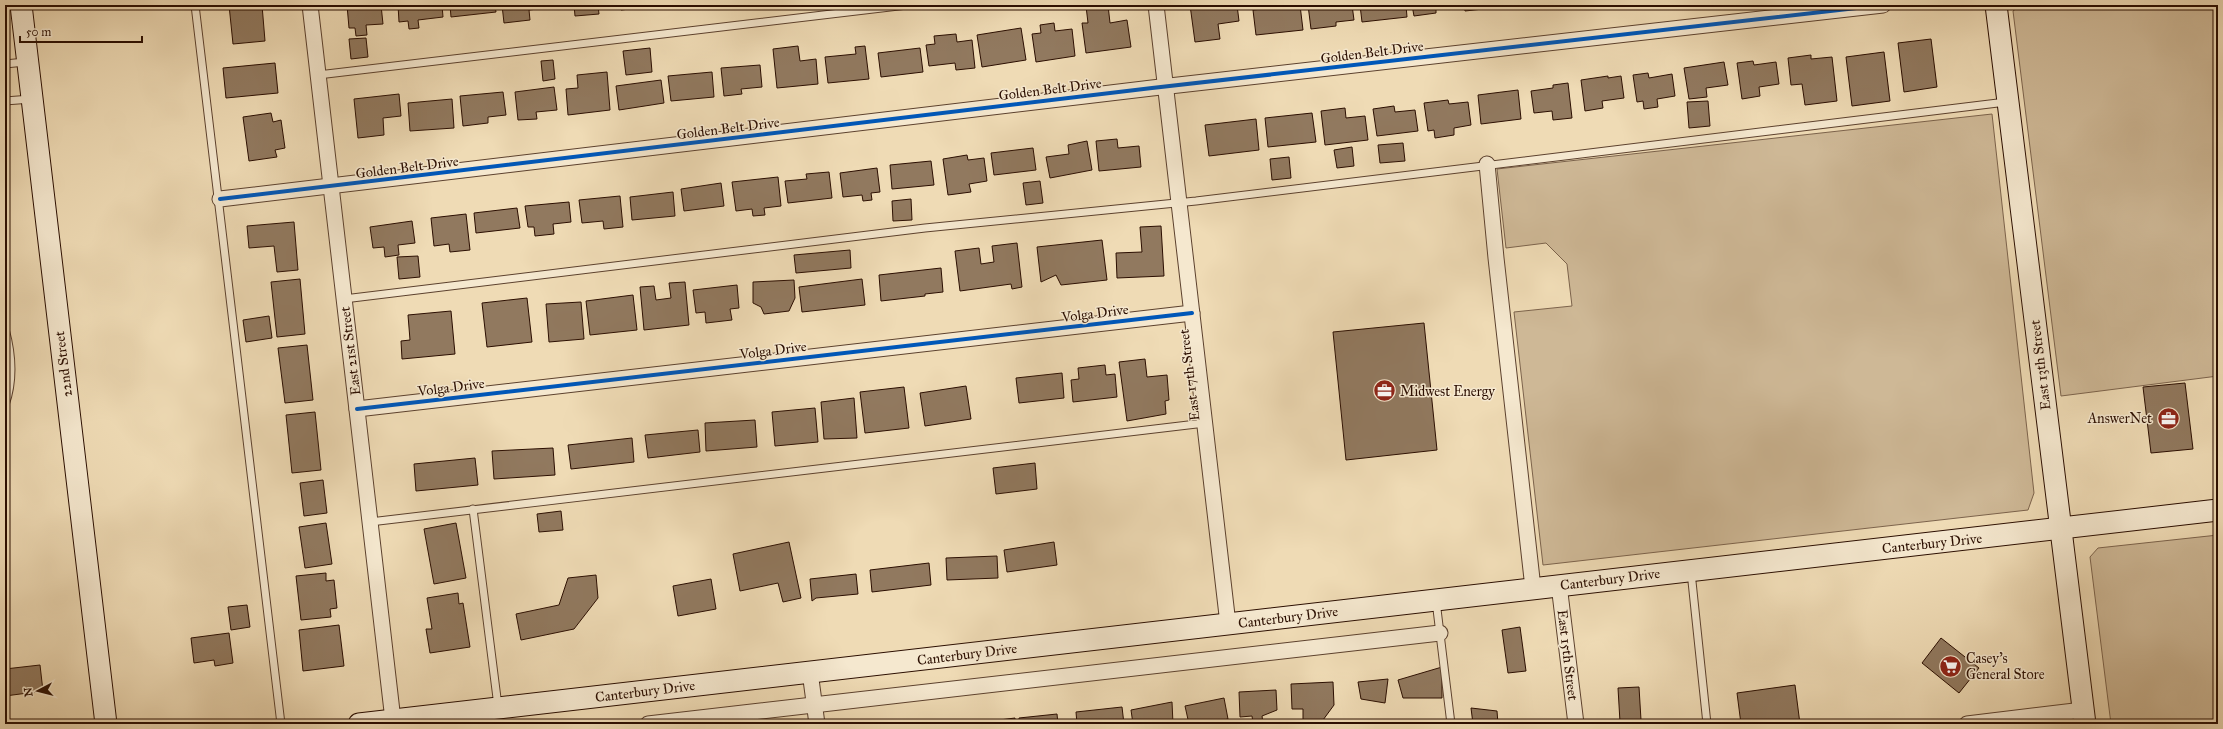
<svg xmlns="http://www.w3.org/2000/svg" width="2223" height="729" font-family="'IM FELL Great Primer',serif">
<rect width="100%" height="100%" fill="#efdbb5"/>
<filter id="stains"><feTurbulence type="fractalNoise" baseFrequency=".005" numOctaves="4"/><feColorMatrix values="0 0 0 0 .2 0 0 0 0 .09 0 0 0 0 .02 0 0 0 .5 -.17"/></filter>
<radialGradient id="worn" r=".72"><stop offset=".6" stop-color="#630" stop-opacity="0"/><stop offset="1" stop-color="#630" stop-opacity=".3"/></radialGradient>
<!-- green -->
<g fill="#ceb896" stroke="#7c634c">
<polygon points="2021,5 2218,5 2218,376 2061,396 2013,11"/>
<polygon points="1992,114 2034,493 2028,510 1543,565 1514,312 1572,306 1567,264 1546,243 1506,248 1497,169"/>
<polygon points="2218,535 2218,724 2111,724 2090,557 2098,548"/>
</g>
<!-- building -->
<g fill="#91795f" stroke="#2b0e01">
<polygon points="229,5 262,5 265,41 233,44"/>
<polygon points="347,5 360,5 360,7 381,5 383,24 366,25 367,35 356,36 355,28 349,28"/>
<polygon points="398,5 442,5 443,17 418,20 419,28 409,29 408,21 399,22"/>
<polygon points="450,5 495,5 496,12 451,17"/>
<polygon points="502,5 547,5 547,8 529,10 530,20 504,23"/>
<polygon points="574,5 598,5 599,14 575,16"/>
<polygon points="620,5 630,5 630,9 621,10"/>
<polygon points="1108,5 1110,23 1127,20 1131,47 1086,53 1082,23 1088,23 1086,6"/>
<polygon points="1190,5 1237,5 1239,21 1218,24 1220,39 1195,42"/>
<polygon points="1300,5 1303,30 1256,35 1253,10"/>
<polygon points="1308,5 1352,5 1354,20 1336,22 1336,26 1311,29"/>
<polygon points="1360,5 1406,5 1407,17 1362,22"/>
<polygon points="1412,5 1458,5 1436,8 1436,13 1414,16"/>
<polygon points="1464,5 1510,5 1510,6 1465,11"/>
<polygon points="1054,23 1055,31 1072,29 1075,56 1036,62 1032,34 1041,33 1040,25"/>
<polygon points="1021,28 1026,60 982,67 977,35"/>
<polygon points="956,34 957,42 972,40 975,68 956,70 955,63 929,66 926,45 935,44 934,36"/>
<polygon points="366,38 368,57 351,59 349,39"/>
<polygon points="1931,39 1937,87 1904,92 1898,43"/>
<polygon points="798,46 800,61 816,59 818,84 777,88 773,49"/>
<polygon points="865,46 869,79 828,83 825,57 856,54 855,47"/>
<polygon points="650,48 652,72 626,75 623,51"/>
<polygon points="920,48 923,72 881,77 878,53"/>
<polygon points="1884,52 1890,101 1852,106 1846,57"/>
<polygon points="1811,55 1811,59 1832,57 1837,101 1805,105 1802,84 1791,85 1788,58"/>
<polygon points="553,60 555,79 543,81 541,61"/>
<polygon points="1753,61 1754,65 1776,62 1779,84 1759,87 1760,96 1742,99 1737,63"/>
<polygon points="1724,62 1728,85 1706,88 1707,97 1689,99 1684,68"/>
<polygon points="275,63 278,93 226,98 223,68"/>
<polygon points="760,65 762,87 741,89 742,94 724,96 721,68"/>
<polygon points="607,72 610,110 568,115 566,89 578,88 577,75"/>
<polygon points="712,72 714,97 671,101 668,76"/>
<polygon points="1648,73 1649,78 1672,74 1675,96 1657,99 1658,107 1644,109 1643,101 1637,102 1633,75"/>
<polygon points="1608,76 1608,78 1621,76 1624,98 1602,101 1603,108 1585,111 1581,80"/>
<polygon points="661,80 664,103 619,110 616,86"/>
<polygon points="1568,83 1572,118 1553,120 1552,111 1534,113 1531,91 1553,88 1553,85"/>
<polygon points="554,87 557,110 536,112 537,119 518,120 515,92"/>
<polygon points="1518,90 1521,119 1481,124 1478,95"/>
<polygon points="503,92 506,115 488,117 488,123 463,126 460,96"/>
<polygon points="399,94 401,116 383,118 384,135 358,138 354,99"/>
<polygon points="452,99 454,128 410,131 408,103"/>
<polygon points="1448,100 1449,104 1468,102 1471,125 1454,128 1454,135 1435,138 1434,130 1428,131 1424,103"/>
<polygon points="1708,101 1710,126 1689,128 1687,102"/>
<polygon points="1394,106 1395,112 1415,110 1418,131 1377,136 1373,109"/>
<polygon points="1345,108 1346,118 1365,116 1368,140 1325,145 1321,111"/>
<polygon points="271,113 273,122 281,120 285,148 275,150 277,157 249,161 243,117"/>
<polygon points="1312,113 1316,142 1268,147 1265,118"/>
<polygon points="1256,119 1259,150 1209,156 1205,125"/>
<polygon points="1117,139 1118,148 1139,146 1141,167 1099,171 1096,141"/>
<polygon points="1087,141 1092,170 1050,178 1046,157 1069,154 1068,145"/>
<polygon points="1403,143 1405,161 1380,163 1378,145"/>
<polygon points="1352,147 1354,166 1337,168 1334,150"/>
<polygon points="1033,148 1036,170 994,175 991,153"/>
<polygon points="967,155 968,160 984,158 987,181 969,184 971,192 948,195 943,159"/>
<polygon points="1289,157 1291,178 1272,180 1270,159"/>
<polygon points="931,161 934,185 892,189 890,165"/>
<polygon points="877,168 880,192 871,193 872,200 863,201 862,195 843,197 840,173"/>
<polygon points="829,172 832,198 788,203 785,181 807,179 806,174"/>
<polygon points="778,177 781,206 764,208 765,215 753,216 752,209 736,211 732,182"/>
<polygon points="1040,181 1043,203 1026,205 1023,183"/>
<polygon points="721,183 724,206 684,211 681,189"/>
<polygon points="673,192 675,216 632,220 630,197"/>
<polygon points="620,196 623,227 604,229 603,221 582,223 579,200"/>
<polygon points="911,199 912,220 893,221 892,201"/>
<polygon points="569,202 571,222 553,224 554,234 535,236 534,227 528,227 525,206"/>
<polygon points="517,208 520,228 476,233 474,213"/>
<polygon points="466,214 470,250 450,252 449,244 434,246 431,218"/>
<polygon points="412,221 415,243 398,245 399,255 385,257 384,247 373,248 370,227"/>
<polygon points="294,222 298,270 277,272 274,246 249,248 247,226"/>
<polygon points="1161,226 1164,276 1117,278 1116,253 1142,252 1140,227"/>
<polygon points="1102,240 1107,280 1061,285 1056,275 1041,282 1037,247"/>
<polygon points="1017,243 1022,287 1012,289 1011,284 960,291 955,251 979,248 981,264 994,262 992,246"/>
<polygon points="850,250 851,268 796,273 794,255"/>
<polygon points="418,256 420,277 399,279 397,257"/>
<polygon points="941,268 943,292 925,294 925,296 881,301 879,275"/>
<polygon points="300,279 305,334 277,337 271,282"/>
<polygon points="862,279 865,305 802,312 799,287"/>
<polygon points="794,280 795,298 789,311 764,314 761,307 753,303 753,282"/>
<polygon points="685,282 689,325 644,330 640,287 654,286 656,300 671,298 669,283"/>
<polygon points="737,285 739,308 730,309 732,320 706,323 705,312 696,313 693,290"/>
<polygon points="633,295 637,330 590,335 586,301"/>
<polygon points="527,298 532,342 487,347 482,303"/>
<polygon points="581,302 584,339 549,342 546,304"/>
<polygon points="451,311 455,354 402,359 401,341 410,340 408,315"/>
<polygon points="269,316 272,338 246,342 243,320"/>
<polygon points="1424,323 1437,450 1346,460 1333,332"/>
<polygon points="307,345 313,400 285,403 278,348"/>
<polygon points="1145,359 1147,377 1167,375 1169,400 1165,401 1166,414 1127,421 1119,362"/>
<polygon points="1105,365 1106,375 1115,374 1117,397 1073,402 1071,380 1079,379 1078,368"/>
<polygon points="1062,373 1064,398 1019,403 1016,378"/>
<polygon points="2185,383 2193,449 2151,453 2143,387"/>
<polygon points="966,386 971,419 925,426 920,393"/>
<polygon points="904,387 909,428 865,433 860,392"/>
<polygon points="854,398 857,438 824,439 821,402"/>
<polygon points="815,408 818,442 775,446 772,412"/>
<polygon points="315,412 321,470 292,473 286,415"/>
<polygon points="755,420 757,447 706,451 705,423"/>
<polygon points="698,430 700,452 648,458 645,435"/>
<polygon points="632,438 634,462 571,469 568,445"/>
<polygon points="553,448 555,475 494,479 492,451"/>
<polygon points="475,458 478,485 416,491 414,464"/>
<polygon points="1035,463 1037,489 996,494 993,468"/>
<polygon points="323,480 327,513 304,516 300,483"/>
<polygon points="561,511 563,530 539,532 537,514"/>
<polygon points="326,523 332,564 305,568 299,527"/>
<polygon points="456,523 466,578 434,584 424,529"/>
<polygon points="789,542 801,598 783,602 778,583 740,591 733,554"/>
<polygon points="1054,542 1057,565 1007,572 1004,550"/>
<polygon points="997,556 998,578 947,580 946,558"/>
<polygon points="929,563 931,585 872,592 870,570"/>
<polygon points="326,573 326,581 334,580 337,608 330,609 331,617 301,620 296,576"/>
<polygon points="856,574 858,594 816,598 812,601 810,579"/>
<polygon points="596,575 598,598 574,629 521,640 516,614 559,605 568,578"/>
<polygon points="711,579 716,609 678,616 673,586"/>
<polygon points="458,593 459,604 463,603 470,647 430,653 426,629 432,629 427,598"/>
<polygon points="247,605 250,627 231,630 228,607"/>
<polygon points="339,625 344,666 303,671 299,630"/>
<polygon points="1520,627 1526,671 1508,673 1502,630"/>
<polygon points="229,633 233,663 215,666 214,660 194,663 191,638"/>
<polygon points="1941,638 1979,668 1959,693 1922,663"/>
<polygon points="40,665 43,691 5,696 5,669"/>
<polygon points="1442,667 1442,698 1403,698 1398,680"/>
<polygon points="1388,679 1385,703 1361,699 1358,682"/>
<polygon points="1333,682 1334,705 1323,720 1303,721 1303,709 1292,709 1291,684"/>
<polygon points="1795,685 1800,724 1741,724 1737,693"/>
<polygon points="1639,687 1641,720 1620,722 1618,688"/>
<polygon points="1276,690 1277,710 1262,716 1263,723 1253,723 1252,716 1240,717 1239,692"/>
<polygon points="1224,698 1228,719 1214,722 1213,724 1189,724 1185,706"/>
<polygon points="1172,702 1173,724 1133,724 1131,710"/>
<polygon points="1122,707 1124,724 1077,724 1076,712"/>
<polygon points="1471,708 1497,711 1498,724 1473,724"/>
<polygon points="1057,714 1058,724 1019,724 1019,718"/>
<polygon points="1015,718 1015,724 976,724 976,723"/>
</g>
<g fill="none" stroke-linecap="round" stroke-linejoin="round">
<defs>
<g id="lane">
<polyline points="195,5 281,724"/>
<polyline points="5,64 25,62"/>
<polyline points="318,75 907,5"/>
<polyline points="5,101 31,99"/>
<polyline points="344,299 925,228 1196,201 2006,102"/>
<path d="M5 329C12 354 14 380 5 405"/>
<polyline points="473,509 498,706"/>
<polyline points="370,522 1205,423"/>
<polyline points="1691,572 1707,724"/>
<polyline points="1436,601 1451,724"/>
</g>
<g id="street">
<polyline points="310,5 393,720"/>
<polyline points="1156,5 1228,624"/>
<polyline points="1487,164 1496,258 1533,588"/>
<polyline points="220,199 1152,88 1883,5"/>
<polyline points="357,409 1192,313"/>
<polyline points="1559,585 1576,724"/>
<polyline points="810,672 817,724"/>
<polyline points="648,724 1440,633"/>
<polyline points="1967,724 2083,710"/>
</g>
<g id="secondary">
<polyline points="21,5 106,724"/>
<polyline points="1996,5 2085,724"/>
<polyline points="359,724 2218,510"/>
</g>
</defs>
<!-- lane casing -->
<use href="#lane" stroke="#5c412e" stroke-width="9"/>
<!-- street casing -->
<use href="#street" stroke="#5c412e" stroke-width="17"/>
<!-- secondary casing -->
<use href="#secondary" stroke="#2b0e01" stroke-width="23"/>
<!-- lane -->
<use href="#lane" stroke="#f5e8cf" stroke-width="7"/>
<!-- street -->
<use href="#street" stroke="#f5e8cf" stroke-width="15"/>
<!-- secondary -->
<use href="#secondary" stroke="#f5e8cf" stroke-width="21"/>
<defs>
<g id="cycleway">
<polyline points="220,199 1152,88 1883,5"/>
<polyline points="357,409 1192,313"/>
</g>
</defs>
<!-- cycleway casing -->
<use href="#cycleway" stroke="#f5e8cf" stroke-width="6"/>
<!-- cycleway -->
<use href="#cycleway" stroke="#0057b8" stroke-width="4"/>
</g>
<!-- icons -->
<defs>
<symbol id="office-disc" viewBox="-11 -11 22 22"><circle r="9.5" fill="#8f2418" stroke="#f5e8cf"/><path d="M-6-3h4V-5.5h4V-3h4V5H-6ZM-1-4.5V-3h2v-1.5ZM-6 0V1H6V0Z" fill="#fff"/></symbol>
<symbol id="supermarket-disc" viewBox="-11 -11 22 22"><circle r="9.5" fill="#8f2418" stroke="#f5e8cf"/><path d="M-6-5.5h2.5l.6 2H6L4.5 2H-2.5L-4.4-4H-6ZM-1.5 3.2a1.3 1.3 0 1 0 .1 0ZM3 3.2a1.3 1.3 0 1 0 .1 0Z" fill="#fff"/></symbol>
</defs>
<g fill-rule="evenodd">
<use href="#office-disc" x="1372" y="378" width="25" height="25"/>
<use href="#office-disc" x="2156" y="406" width="25" height="25"/>
<use href="#supermarket-disc" x="1938" y="654" width="25" height="25"/>
</g>
<g text-anchor="middle" stroke-width="3" stroke-linejoin="round" paint-order="stroke">
<!-- street labels -->
<g font-size="14" fill="#2b0e01" stroke="#f5e8cf">
<text transform="translate(1372 52) rotate(-7)" y="5">Golden Belt Drive</text>
<text transform="translate(1050 89) rotate(-7)" y="5">Golden Belt Drive</text>
<text transform="translate(728 128) rotate(-7)" y="5">Golden Belt Drive</text>
<text transform="translate(407 167) rotate(-7)" y="5">Golden Belt Drive</text>
<text transform="translate(1095 313) rotate(-7)" y="5">Volga Drive</text>
<text transform="translate(773 350) rotate(-7)" y="5">Volga Drive</text>
<text transform="translate(350 351) rotate(-97)" y="5">East 21st Street</text>
<text transform="translate(63 364) rotate(-97)" y="5">22nd Street</text>
<text transform="translate(2040 365) rotate(-97)" y="5">East 13th Street</text>
<text transform="translate(1189 375) rotate(-97)" y="5">East 17th Street</text>
<text transform="translate(451 387) rotate(-7)" y="5">Volga Drive</text>
<text transform="translate(1932 543) rotate(-6)" y="5">Canterbury Drive</text>
<text transform="translate(1610 579) rotate(-7)" y="5">Canterbury Drive</text>
<text transform="translate(1288 617) rotate(-7)" y="5">Canterbury Drive</text>
<text transform="translate(967 654) rotate(-7)" y="5">Canterbury Drive</text>
<text transform="translate(1568 655) rotate(83)" y="5">East 15th Street</text>
<text transform="translate(645 691) rotate(-7)" y="5">Canterbury Drive</text>
</g>
<!-- poi labels -->
<g font-size="14" fill="#2b0e01" stroke="#f5e8cf" text-anchor="start">
<text x="1400" y="396">Midwest Energy</text>
<text x="2152" y="423" text-anchor="end">AnswerNet</text>
<text x="1966" y="663">Casey's<tspan x="1966" dy="16">General Store</tspan></text>
</g>
</g>
<!-- margin -->
<rect width="2223" height="729" fill="none" stroke="#efdbb5" stroke-width="20"/>
<rect x="6" y="6" width="2211" height="717" fill="none" stroke="#2b0e01" stroke-width="2"/>
<rect x="10" y="10" width="2203" height="709" fill="none" stroke="#2b0e01"/>
<!-- north arrow -->
<g transform="translate(38 691) rotate(263)" stroke="#f5e8cf" stroke-width="3" paint-order="stroke">
<path d="M0-3L7 15L0 10L-7 15Z" fill="#2b0e01"/>
<text y="-6" font-size="11" font-weight="bold" text-anchor="middle" fill="#2b0e01">N</text>
</g>
<!-- scale -->
<path d="M20 36v6h122v-6" fill="none" stroke="#2b0e01" stroke-width="2"/>
<text x="26" y="36" font-size="12" fill="#2b0e01" stroke="#f5e8cf" stroke-width="3" paint-order="stroke">50 m</text>
<rect width="100%" height="100%" filter="url(#stains)"/>
<rect width="100%" height="100%" fill="url(#worn)"/>
</svg>
